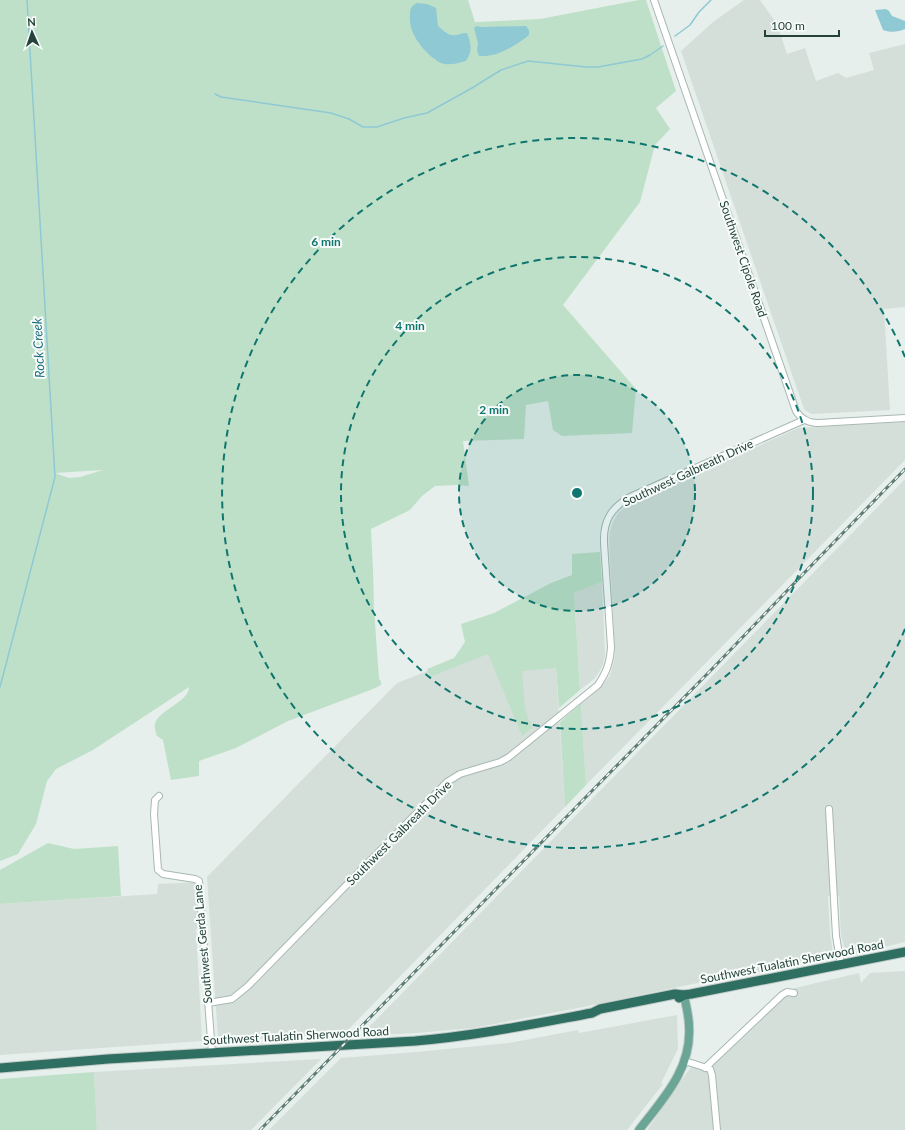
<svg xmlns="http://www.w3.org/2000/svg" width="905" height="1130" font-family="Lato,sans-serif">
<rect width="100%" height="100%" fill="#e6efeb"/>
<!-- built -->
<g fill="#d4dfda">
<polygon points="744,0 760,0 777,24 787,54 805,48 816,81 838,73 846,78 874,70 869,53 905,44 905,307 884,309 890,410 812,414 808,412 804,409 681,51 713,22"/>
<polygon points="905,422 905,460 586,785 581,704 598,690 605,682 610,675 614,661 615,653 609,541 610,531 613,522 618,513 628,505 798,428"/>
<polygon points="905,479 905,942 854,954 848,953 845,950 841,936 839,896 828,896 830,933 833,953 831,957 828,960 707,981 578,1008 473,1028 416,1033 378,1035 369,1027"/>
<polygon points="602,582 605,656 603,665 599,672 594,679 580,690 574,593"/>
<polygon points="553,622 565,807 344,1034 221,1041 218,1038 207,877 397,683"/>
<polygon points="202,882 205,928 196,929 202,1041 0,1055 0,904 157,894 158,884"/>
<polygon points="905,971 905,1130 647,1130 691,1067 712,1072 713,1060 795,988 859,973 861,983 870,973"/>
<polygon points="677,1015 678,1049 661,1083 663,1084 627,1130 269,1130 341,1058 416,1052 509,1043 578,1030 579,1033"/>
<polygon points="321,1059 251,1130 97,1130 94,1072"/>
</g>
<!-- green -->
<g fill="#bfe0c8" fill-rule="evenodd">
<path d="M0 0H468L475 22 540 19 639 0H646L676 91 656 108 670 129 655 145 640 202 563 305 636 389 632 433 562 436 553 430 548 401 526 405 524 439 463 441 469 486 457 485 435 486 422 496 410 510 371 529 373 570 374 609 379 679 381 681V685L373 689 288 721 236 748 199 761V776L171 780 163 740 157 736C156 733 154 728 155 724 158 710 189 702 189 687L93 750 56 769 47 781 36 824 18 854 0 861ZM103 470 80 477 69 478 55 473Z"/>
<polygon points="600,552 602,582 574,593 580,690 559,708 556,668 522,671 525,709 532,728 522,736 488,654 430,677 427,669 454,658 465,642 461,624 494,613 551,583 572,575 572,554"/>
<polygon points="581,704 586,785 565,807 560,722"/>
<polygon points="48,843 74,849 118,846 121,896 0,904 0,870"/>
<polygon points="94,1072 97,1130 0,1130 0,1079"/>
</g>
<!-- water -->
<g fill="#8ec9d4">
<path d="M417 3 427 4 436 8 438 26C443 30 449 37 456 35 461 34 462 33 467 33 471 43 473 51 466 61 459 63 448 66 441 63 439 63 436 59 433 58 421 48 408 32 410 15 410 9 411 6 417 3Z"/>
<path d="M886 9 889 11 892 16 905 21V29C898 32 890 33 883 30L875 10Z"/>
<path d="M477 26 481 27 526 26 529 30V35C521 42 503 53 492 55 488 56 483 56 479 56L477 50 478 43 474 28Z"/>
</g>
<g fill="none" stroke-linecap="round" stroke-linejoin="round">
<!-- stream -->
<g stroke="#8ec9d4" stroke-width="1.5">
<polyline points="675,36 690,25 699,12 711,0"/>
<polyline points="215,94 221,97 331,113 349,119 363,127 377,127 404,118 427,113 472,88 501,70 528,61 586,67 598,67 642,59 650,55 663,46"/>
<polyline points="0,687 55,477 27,0"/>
</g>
<defs>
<g id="minor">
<path d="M654 0 796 411C801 419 808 423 818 423L905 418"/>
<polyline points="159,796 155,800 154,814 158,870 163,874 195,879 199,881 212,1053"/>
<polyline points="829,809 836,936 841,965"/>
<path d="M208 1003 232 999 248 986 447 782 460 774 500 762 509 757 598 685C607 671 610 663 611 647L604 543C603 521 611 508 630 497L804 420"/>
<polyline points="685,1061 710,1069 712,1075 717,1130"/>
<polyline points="705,1068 782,995 787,992 794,993"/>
</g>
<path id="major" d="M639 1130C663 1099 692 1069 689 1026 689 1016 686 1006 684 995"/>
<g id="highway">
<polyline points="679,998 684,995 691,994 905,952"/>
<path d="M0 1068 108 1059 415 1041C475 1036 533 1024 592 1013L600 1009 675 994 684 995"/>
</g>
</defs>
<!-- minor casing -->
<use href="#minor" stroke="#a8b8b2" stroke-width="8"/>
<!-- major casing -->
<use href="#major" stroke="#c2cac8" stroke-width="10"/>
<!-- highway casing -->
<use href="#highway" stroke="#c2cac8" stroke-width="11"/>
<!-- minor -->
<use href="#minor" stroke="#fff" stroke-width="6"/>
<!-- major -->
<use href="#major" stroke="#6aa596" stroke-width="8"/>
<!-- highway -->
<use href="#highway" stroke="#2f6f62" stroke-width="9"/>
<defs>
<polyline id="rail" points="260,1130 581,802 714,667 806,571 905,469"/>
</defs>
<!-- rail casing -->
<use href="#rail" stroke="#5f7d75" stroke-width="3"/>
<!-- rail -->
<use href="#rail" stroke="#f7fbf9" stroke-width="1.5" stroke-dasharray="4.5" stroke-linecap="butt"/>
</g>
<!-- distance rings -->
<circle cx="577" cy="493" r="118" fill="#0f766e" fill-opacity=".12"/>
<g fill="none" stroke="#0f766e" stroke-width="2" stroke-dasharray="7 5">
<circle cx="577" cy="493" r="118"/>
<circle cx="577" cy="493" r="236"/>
<path d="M905 629A355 355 0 1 1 905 357"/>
</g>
<g text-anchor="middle" stroke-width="4" stroke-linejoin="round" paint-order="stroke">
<!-- street labels -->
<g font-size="12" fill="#24423a" stroke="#f7fbf9">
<text transform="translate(743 259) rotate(71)" y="4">Southwest Cipole Road</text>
<text transform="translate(688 473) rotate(-25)" y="4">Southwest Galbreath Drive</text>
<text transform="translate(399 833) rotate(-45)" y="4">Southwest Galbreath Drive</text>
<text transform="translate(203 944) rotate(-95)" y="4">Southwest Gerda Lane</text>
<text transform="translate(792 962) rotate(-11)" y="4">Southwest Tualatin Sherwood Road</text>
<text transform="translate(296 1036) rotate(-3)" y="4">Southwest Tualatin Sherwood Road</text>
</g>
<!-- water labels -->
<g font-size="13" font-style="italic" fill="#1c6f80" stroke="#f7fbf9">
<text transform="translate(38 348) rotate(-93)" y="5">Rock Creek</text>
</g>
</g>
<circle cx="577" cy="493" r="6" fill="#0f766e" stroke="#f7fbf9" stroke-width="2"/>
<g font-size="12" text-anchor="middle" font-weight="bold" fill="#0f766e" stroke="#f7fbf9" stroke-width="4" stroke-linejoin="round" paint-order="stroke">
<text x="326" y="246">6 min</text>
<text x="410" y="330">4 min</text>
<text x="494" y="414">2 min</text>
</g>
<!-- north arrow -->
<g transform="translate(32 32) rotate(357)" stroke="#f7fbf9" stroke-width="3" paint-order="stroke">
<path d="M0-3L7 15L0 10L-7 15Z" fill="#24423a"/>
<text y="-6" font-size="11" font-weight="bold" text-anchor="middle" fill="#24423a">N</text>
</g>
<!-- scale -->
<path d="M765 30v6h74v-6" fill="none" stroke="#24423a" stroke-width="2"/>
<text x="771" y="30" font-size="12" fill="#24423a" stroke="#f7fbf9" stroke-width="3" paint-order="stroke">100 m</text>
</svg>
